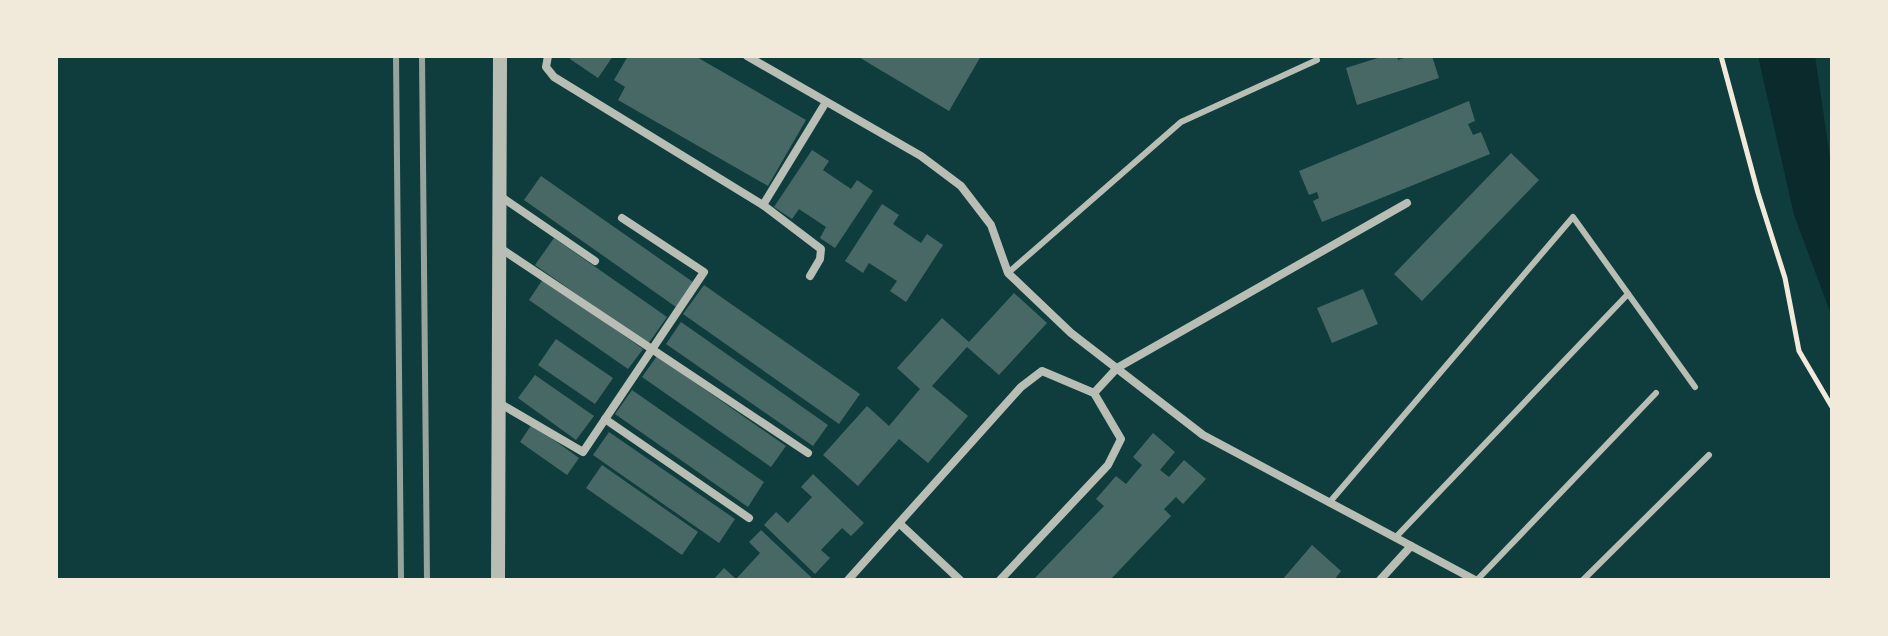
<svg xmlns="http://www.w3.org/2000/svg" width="1888" height="636" font-family="'Noto Sans',sans-serif">
<rect width="100%" height="100%" fill="#0f3d3e"/>
<!-- water -->
<polygon fill="#0a2a2b" points="1758,56 1815,56 1832,171 1832,317 1794,215"/>
<!-- building -->
<g fill="#486865">
<polygon points="572,56 613,56 598,78 570,59"/>
<polygon points="628,56 695,56 806,120 768,186 618,100 625,87 614,80"/>
<polygon points="857,56 981,56 949,111"/>
<polygon points="1384,56 1397,56 1398,60 1410,56 1432,56 1439,78 1357,105 1346,68"/>
<polygon points="1469,101 1475,121 1468,124 1473,135 1481,132 1490,154 1322,222 1313,201 1319,198 1317,192 1309,195 1299,171"/>
<polygon points="812,150 829,161 823,170 851,189 857,180 873,191 835,248 820,238 826,227 799,209 792,219 774,207"/>
<polygon points="1511,153 1539,180 1422,301 1394,274"/>
<polygon points="541,176 693,282 676,307 524,200"/>
<polygon points="882,204 899,215 893,224 921,243 927,234 943,245 906,302 890,291 897,281 869,263 863,273 845,261"/>
<polygon points="554,238 667,317 648,344 535,265"/>
<polygon points="543,279 643,349 628,369 529,300"/>
<polygon points="704,285 860,394 839,424 683,314"/>
<polygon points="1363,289 1378,324 1332,343 1317,308"/>
<polygon points="1014,293 1047,323 999,375 967,347 932,386 968,416 928,463 899,439 858,486 823,455 867,406 889,426 920,389 897,368 942,318 969,342"/>
<polygon points="681,322 828,425 813,446 666,344"/>
<polygon points="556,339 613,378 595,404 538,365"/>
<polygon points="657,356 786,446 771,467 642,377"/>
<polygon points="535,375 594,416 576,440 518,398"/>
<polygon points="632,390 764,482 748,507 615,414"/>
<polygon points="532,424 579,458 567,475 520,442"/>
<polygon points="609,432 735,519 719,543 593,455"/>
<polygon points="1153,433 1175,452 1160,470 1169,477 1184,460 1206,479 1183,504 1176,497 1164,509 1171,516 1110,580 1033,580 1104,506 1096,499 1116,476 1126,484 1142,465 1133,457"/>
<polygon points="602,465 698,532 682,555 586,488"/>
<polygon points="813,474 864,523 851,536 842,528 821,550 830,558 815,574 764,525 776,512 788,523 812,497 801,487"/>
<polygon points="761,530 812,578 810,580 713,580 724,568 736,579 760,553 749,542"/>
<polygon points="1312,545 1341,571 1334,580 1282,580"/>
</g>
<g fill="none" stroke-linecap="round" stroke-linejoin="round">
<!-- path -->
<polyline stroke="#f1e9da" stroke-width="5" points="1721,56 1758,193 1785,278 1799,351 1832,407"/>
<!-- service -->
<g stroke="#b8beb3" stroke-width="6">
<polyline points="1008,273 1181,122 1317,60"/>
<polyline points="1329,503 1573,217 1695,387"/>
<polyline points="1395,538 1628,294"/>
<polyline points="1477,580 1656,393"/>
<polyline points="1583,580 1709,455"/>
</g>
<!-- minor -->
<g stroke="#b8beb3" stroke-width="8">
<polyline points="548,56 546,67 554,77 763,205 821,249 820,259 810,276"/>
<polyline points="747,56 921,156 961,186 991,225 1008,273 1071,333 1203,435 1475,580"/>
<polyline points="500,196 595,261"/>
<polyline points="763,205 826,102"/>
<polyline points="500,248 808,453"/>
<polyline points="1094,393 1117,368 1407,203"/>
<polyline points="499,403 583,452 704,272 622,218"/>
<polyline points="605,419 749,518"/>
<polyline points="900,524 960,580"/>
<polyline points="848,580 1021,387 1042,371 1094,393 1121,439 1108,465 1000,580"/>
<polyline points="1380,580 1411,546"/>
</g>
<!-- tertiary -->
<polyline stroke="#b8beb3" stroke-width="14" points="498,580 500,56"/>
<!-- rail -->
<g stroke="#97a49c" stroke-width="6">
<polyline points="396,56 401,580"/>
<polyline points="422,56 427,580"/>
</g>
</g>
<!-- border -->
<rect width="1888" height="636" fill="none" stroke="#f1e9da" stroke-width="116"/>
</svg>
